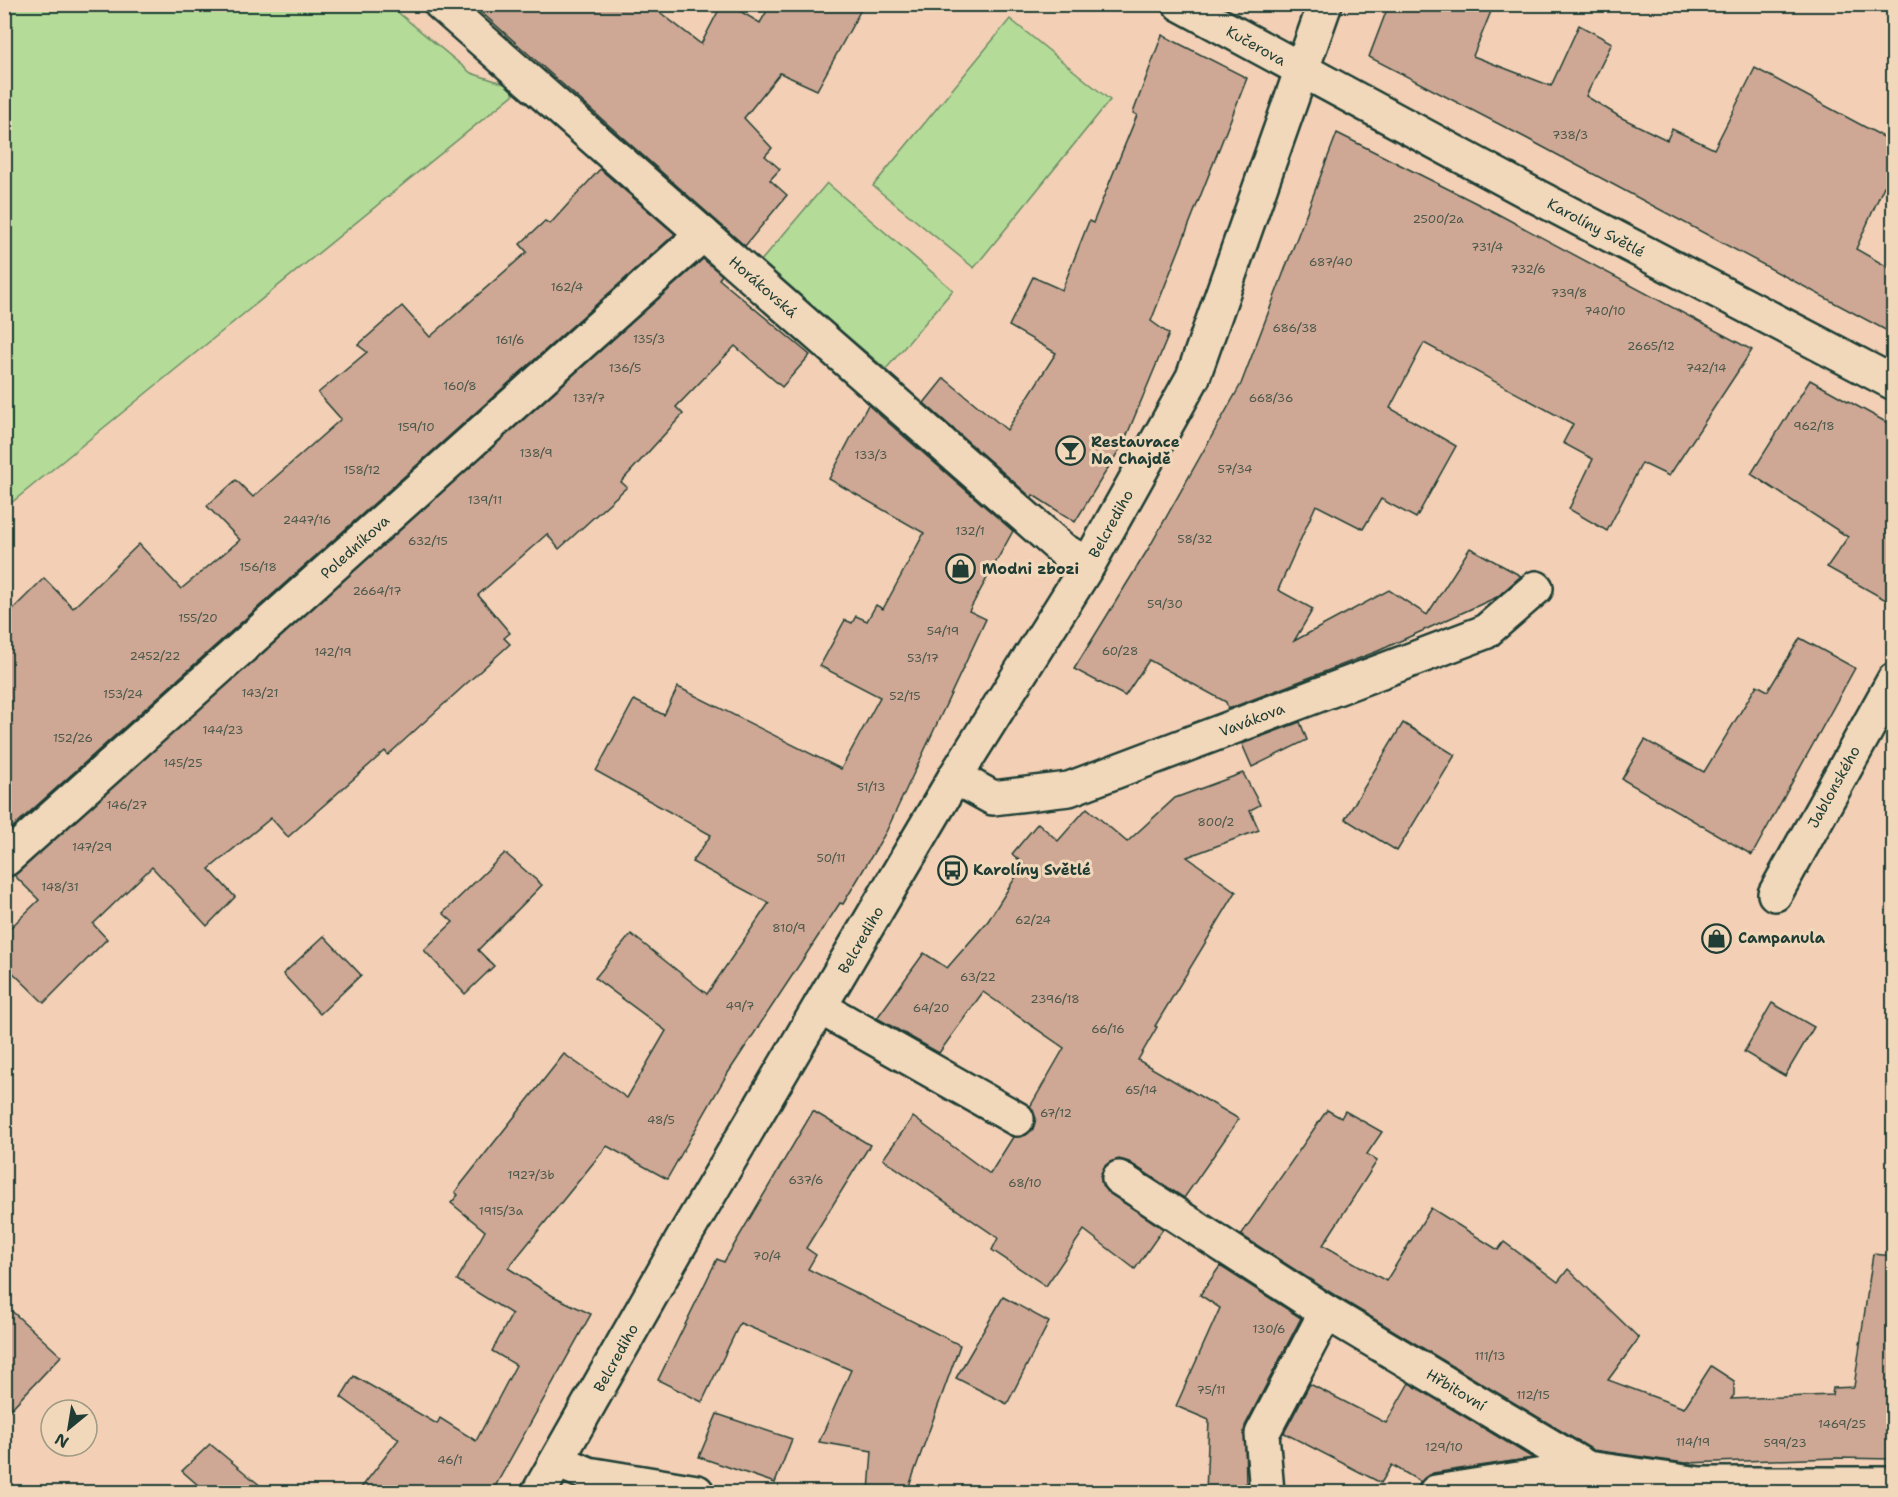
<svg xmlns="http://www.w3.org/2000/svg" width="1898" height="1497" font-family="'Shantell Sans',sans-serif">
<rect width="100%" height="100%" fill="#f3d0b5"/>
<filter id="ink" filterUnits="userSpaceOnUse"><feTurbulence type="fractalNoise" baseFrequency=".0167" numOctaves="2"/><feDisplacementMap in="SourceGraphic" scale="12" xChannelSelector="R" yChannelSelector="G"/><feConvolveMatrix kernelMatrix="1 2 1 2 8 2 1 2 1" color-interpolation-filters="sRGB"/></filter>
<g filter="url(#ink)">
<!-- green -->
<g fill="#b4db97" stroke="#6a8c66" stroke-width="1.5">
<polygon points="5,4 389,5 471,73 508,85 514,94 5,508"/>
<polygon points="1010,19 1110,100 974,268 873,186"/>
<polygon points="827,183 953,290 886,369 760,262"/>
</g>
<!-- building -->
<g fill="#cea894" stroke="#1f3d34" stroke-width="1.5">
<polygon points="472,4 649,4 701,44 722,4 728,4 760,23 771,4 864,4 817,90 780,73 744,118 772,148 765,156 780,169 770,180 787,195 745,246"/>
<polygon points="1389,4 1494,4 1473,56 1551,86 1579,25 1612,43 1586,96 1620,117 1667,140 1672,129 1714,149 1755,68 1893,142 1893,191 1884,186 1856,249 1893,270 1893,334 1526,138 1369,57"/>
<polygon points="1162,35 1247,78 1151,321 1169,334 1124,442 1075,522 1033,495 1032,498 924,403 944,378 1007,430 1056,353 1009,326 1033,277 1062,290 1089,221 1093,223 1137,115 1133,113"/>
<polygon points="1337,133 1496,213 1752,350 1669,476 1642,463 1607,531 1569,509 1593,459 1563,443 1573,424 1424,343 1390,408 1456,446 1416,518 1381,499 1363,529 1316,505 1278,590 1313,609 1294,641 1389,590 1427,615 1470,548 1521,576 1497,597 1378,651 1228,709 1226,702 1149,660 1125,696 1074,669 1150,546 1241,384"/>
<polygon points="600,169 675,234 4,835 4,618 44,578 73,608 139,544 181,589 240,540 207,506 236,480 253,497 341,419 318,393 367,352 358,345 402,306 430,337 527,252 520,244 545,221 550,224"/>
<polygon points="703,259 722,275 719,279 810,355 782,387 735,346 676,407 683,414 621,482 627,487 559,549 547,534 478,595 510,633 504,638 510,644 388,755 385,751 288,837 271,818 209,869 235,897 207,926 152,867 93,924 107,939 44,1003 4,964 4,934 39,900 14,875"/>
<polygon points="1810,380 1893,426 1893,604 1827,567 1848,537 1751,474"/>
<polygon points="868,405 1013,531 969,611 986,619 919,762 886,832 843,904 840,903 726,1076 667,1179 607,1146 508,1268 553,1296 591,1314 492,1492 358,1492 399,1439 341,1397 354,1376 437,1424 440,1418 476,1441 516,1365 492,1351 512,1314 457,1280 485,1231 451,1203 458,1195 455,1192 564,1054 627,1098 666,1031 595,978 631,934 707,994 769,903 692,862 711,835 596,771 634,700 664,715 678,687 841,769 880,697 820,666 845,620 852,623 856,616 867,621 876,605 883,609 924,533 829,479"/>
<polygon points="1800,638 1855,668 1752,855 1622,779 1645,740 1704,772 1757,685 1768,691"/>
<polygon points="1300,722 1307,740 1252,767 1242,744"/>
<polygon points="1403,723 1455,755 1397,851 1345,819"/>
<polygon points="1243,773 1260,805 1250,810 1259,830 1187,857 1236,892 1155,1026 1157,1027 1138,1060 1239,1119 1184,1198 1129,1162 1119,1159 1110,1162 1104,1167 1100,1176 1103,1187 1163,1229 1135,1269 1084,1230 1046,1286 992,1250 998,1238 883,1159 913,1117 990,1174 1013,1137 1026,1135 1033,1129 1036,1118 1030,1107 1064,1048 983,992 939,1053 877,1018 924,953 947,968 988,921 1024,864 1012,854 1038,823 1058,841 1087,808 1127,842 1175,798"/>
<polygon points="505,853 542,885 478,950 494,966 465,994 424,950 453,922 443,913"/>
<polygon points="324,936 361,975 320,1014 283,974"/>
<polygon points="1772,1003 1814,1027 1785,1076 1744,1052"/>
<polygon points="1327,1110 1341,1118 1345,1111 1382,1132 1367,1154 1377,1161 1323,1245 1386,1281 1431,1208 1498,1250 1504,1242 1558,1282 1568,1269 1639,1338 1608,1380 1684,1408 1711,1366 1734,1381 1734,1395 1731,1399 1832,1395 1833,1388 1854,1387 1873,1254 1893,1256 1893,1459 1836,1458 1685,1463 1593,1450 1336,1296 1241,1235"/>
<polygon points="813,1111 870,1145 806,1248 816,1255 808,1269 960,1345 907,1492 869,1492 872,1451 819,1442 851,1370 740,1323 702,1402 658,1380 717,1259 724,1262"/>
<polygon points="1220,1266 1301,1318 1245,1426 1246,1492 1206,1492 1209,1420 1176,1406 1220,1308 1200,1295"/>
<polygon points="1003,1297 1049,1322 1007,1404 956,1378"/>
<polygon points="4,1304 61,1356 4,1416"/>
<polygon points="1409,1383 1533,1458 1433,1473 1421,1482 1392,1465 1381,1483 1284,1433 1310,1384 1386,1423"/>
<polygon points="717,1414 792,1439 775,1483 699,1457"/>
<polygon points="210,1444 268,1492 206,1492 182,1471"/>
</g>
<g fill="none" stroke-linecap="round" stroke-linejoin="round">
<defs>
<g id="street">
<polyline points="441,4 1063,550 1088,565"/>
<polyline points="1180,4 1530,193 1894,383"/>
<polyline points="955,777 993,798 1069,789 1485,632 1536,588"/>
<polyline points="6,859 703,234"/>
<polyline points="1775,894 1894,680"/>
<polyline points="821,1008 1017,1119"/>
<polyline points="1119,1178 1326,1312 1587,1468 1700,1484 1894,1484"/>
<polyline points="558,1461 588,1474 697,1492"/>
<polyline points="1267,1492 1262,1434 1326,1312"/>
<polyline points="1436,1492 1587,1468"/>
</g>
<polyline id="secondary" points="539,1492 677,1249 955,777 1088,565 1193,377 1325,4"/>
</defs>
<!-- street casing -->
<use href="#street" stroke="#1f3d34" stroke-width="38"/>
<!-- secondary casing -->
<use href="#secondary" stroke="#1f3d34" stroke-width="38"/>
<!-- street -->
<use href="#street" stroke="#f2d8ba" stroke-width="33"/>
<!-- secondary -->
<use href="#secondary" stroke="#f2d8ba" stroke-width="33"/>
</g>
</g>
<!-- icons -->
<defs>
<symbol id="bar-ring" viewBox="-11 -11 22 22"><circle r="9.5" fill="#f2d8ba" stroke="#1f3d34" stroke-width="1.5"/><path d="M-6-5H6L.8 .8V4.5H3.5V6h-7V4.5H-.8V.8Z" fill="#1f3d34"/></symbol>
<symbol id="shop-ring" viewBox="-11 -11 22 22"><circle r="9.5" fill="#f2d8ba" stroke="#1f3d34" stroke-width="1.5"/><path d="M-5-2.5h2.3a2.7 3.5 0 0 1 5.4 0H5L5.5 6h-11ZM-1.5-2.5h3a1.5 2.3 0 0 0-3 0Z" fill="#1f3d34"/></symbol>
<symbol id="bus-ring" viewBox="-11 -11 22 22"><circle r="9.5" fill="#f2d8ba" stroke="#1f3d34" stroke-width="1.5"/><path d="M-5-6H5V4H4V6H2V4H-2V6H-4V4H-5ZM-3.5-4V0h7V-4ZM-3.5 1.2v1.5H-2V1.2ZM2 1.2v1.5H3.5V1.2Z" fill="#1f3d34"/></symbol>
</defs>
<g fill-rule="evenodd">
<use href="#bar-ring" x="1054" y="434" width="33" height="33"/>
<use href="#shop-ring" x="944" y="552" width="33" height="33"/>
<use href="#bus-ring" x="936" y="854" width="33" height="33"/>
<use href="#shop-ring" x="1700" y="922" width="33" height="33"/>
</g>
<g text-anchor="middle" stroke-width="6" stroke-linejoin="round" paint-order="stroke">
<!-- number labels -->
<g font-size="12" fill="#4b584c">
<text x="1570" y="139">738/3</text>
<text x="1438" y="223">2500/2a</text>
<text x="1487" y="251">731/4</text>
<text x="1331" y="266">687/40</text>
<text x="1528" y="273">732/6</text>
<text x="567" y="291">162/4</text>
<text x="1569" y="297">739/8</text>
<text x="1605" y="315">740/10</text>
<text x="1295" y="332">686/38</text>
<text x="649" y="343">135/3</text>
<text x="510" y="344">161/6</text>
<text x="1651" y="350">2665/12</text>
<text x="625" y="372">136/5</text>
<text x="1706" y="372">742/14</text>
<text x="460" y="390">160/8</text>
<text x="589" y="402">137/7</text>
<text x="1271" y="402">668/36</text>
<text x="1814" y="430">962/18</text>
<text x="416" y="431">159/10</text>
<text x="536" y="457">138/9</text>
<text x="871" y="459">133/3</text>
<text x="1235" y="473">57/34</text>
<text x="362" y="474">158/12</text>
<text x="485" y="504">139/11</text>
<text x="307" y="524">2447/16</text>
<text x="970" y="535">132/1</text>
<text x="1195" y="543">58/32</text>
<text x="428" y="545">632/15</text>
<text x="258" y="571">156/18</text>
<text x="377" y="595">2664/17</text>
<text x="1165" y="608">59/30</text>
<text x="198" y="622">155/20</text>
<text x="943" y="635">54/19</text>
<text x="1120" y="655">60/28</text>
<text x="333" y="656">142/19</text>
<text x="155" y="660">2452/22</text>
<text x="923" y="662">53/17</text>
<text x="260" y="697">143/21</text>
<text x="123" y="698">153/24</text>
<text x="905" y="700">52/15</text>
<text x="223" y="734">144/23</text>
<text x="73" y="742">152/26</text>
<text x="183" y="767">145/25</text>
<text x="871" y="791">51/13</text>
<text x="127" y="809">146/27</text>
<text x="1216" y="826">800/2</text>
<text x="92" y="851">147/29</text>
<text x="831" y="862">50/11</text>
<text x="60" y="891">148/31</text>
<text x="1033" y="924">62/24</text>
<text x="789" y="932">810/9</text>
<text x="978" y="981">63/22</text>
<text x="1055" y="1003">2396/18</text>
<text x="740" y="1010">49/7</text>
<text x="931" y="1012">64/20</text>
<text x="1108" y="1033">66/16</text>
<text x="1141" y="1094">65/14</text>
<text x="1056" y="1117">67/12</text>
<text x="661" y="1124">48/5</text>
<text x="531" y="1179">1927/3b</text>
<text x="806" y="1184">637/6</text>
<text x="1025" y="1187">68/10</text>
<text x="501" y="1215">1915/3a</text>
<text x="767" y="1260">70/4</text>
<text x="1269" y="1333">130/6</text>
<text x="1490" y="1360">111/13</text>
<text x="1211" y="1394">75/11</text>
<text x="1533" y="1399">112/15</text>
<text x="1842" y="1428">1469/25</text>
<text x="1693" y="1446">114/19</text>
<text x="1785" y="1447">599/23</text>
<text x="1444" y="1451">129/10</text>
<text x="450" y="1464">46/1</text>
</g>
<!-- street labels -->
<g font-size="15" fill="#1f3d34" stroke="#f2d8ba">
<text transform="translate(1256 46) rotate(29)" y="5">Kučerova</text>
<text transform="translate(1596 228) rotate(28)" y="5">Karolíny Světlé</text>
<text transform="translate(763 287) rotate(41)" y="5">Horákovská</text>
<text transform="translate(1111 524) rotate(-61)" y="5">Belcrediho</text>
<text transform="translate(355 547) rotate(-42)" y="5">Poledníkova</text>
<text transform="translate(1252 720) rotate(-21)" y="5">Vavákova</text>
<text transform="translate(1834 787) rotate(-61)" y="5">Jablonského</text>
<text transform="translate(861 940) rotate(-60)" y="5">Belcrediho</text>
<text transform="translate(616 1358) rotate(-61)" y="5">Belcrediho</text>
<text transform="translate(1456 1390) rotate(31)" y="5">Hřbitovní</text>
</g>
<!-- poi labels -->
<g font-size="15" font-weight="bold" fill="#1f3d34" stroke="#f2d8ba" text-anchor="start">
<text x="1091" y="447">Restaurace<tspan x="1091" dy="17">Na Chajdě</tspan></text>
<text x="982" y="574">Modni zbozi</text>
<text x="973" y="875">Karolíny Světlé</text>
<text x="1738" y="943">Campanula</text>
</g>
</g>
<!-- margin -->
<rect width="1898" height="1497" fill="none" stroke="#f2d8ba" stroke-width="24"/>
<rect x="12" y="12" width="1874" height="1473" fill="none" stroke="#1f3d34" stroke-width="2" filter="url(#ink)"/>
<!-- north arrow -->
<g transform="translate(69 1428) rotate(210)"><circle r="28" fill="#f2d8ba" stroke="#9e9a84" stroke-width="1.5"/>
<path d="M0-4.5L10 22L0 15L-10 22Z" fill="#1f3d34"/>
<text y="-9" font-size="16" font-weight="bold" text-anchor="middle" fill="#1f3d34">N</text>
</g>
</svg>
